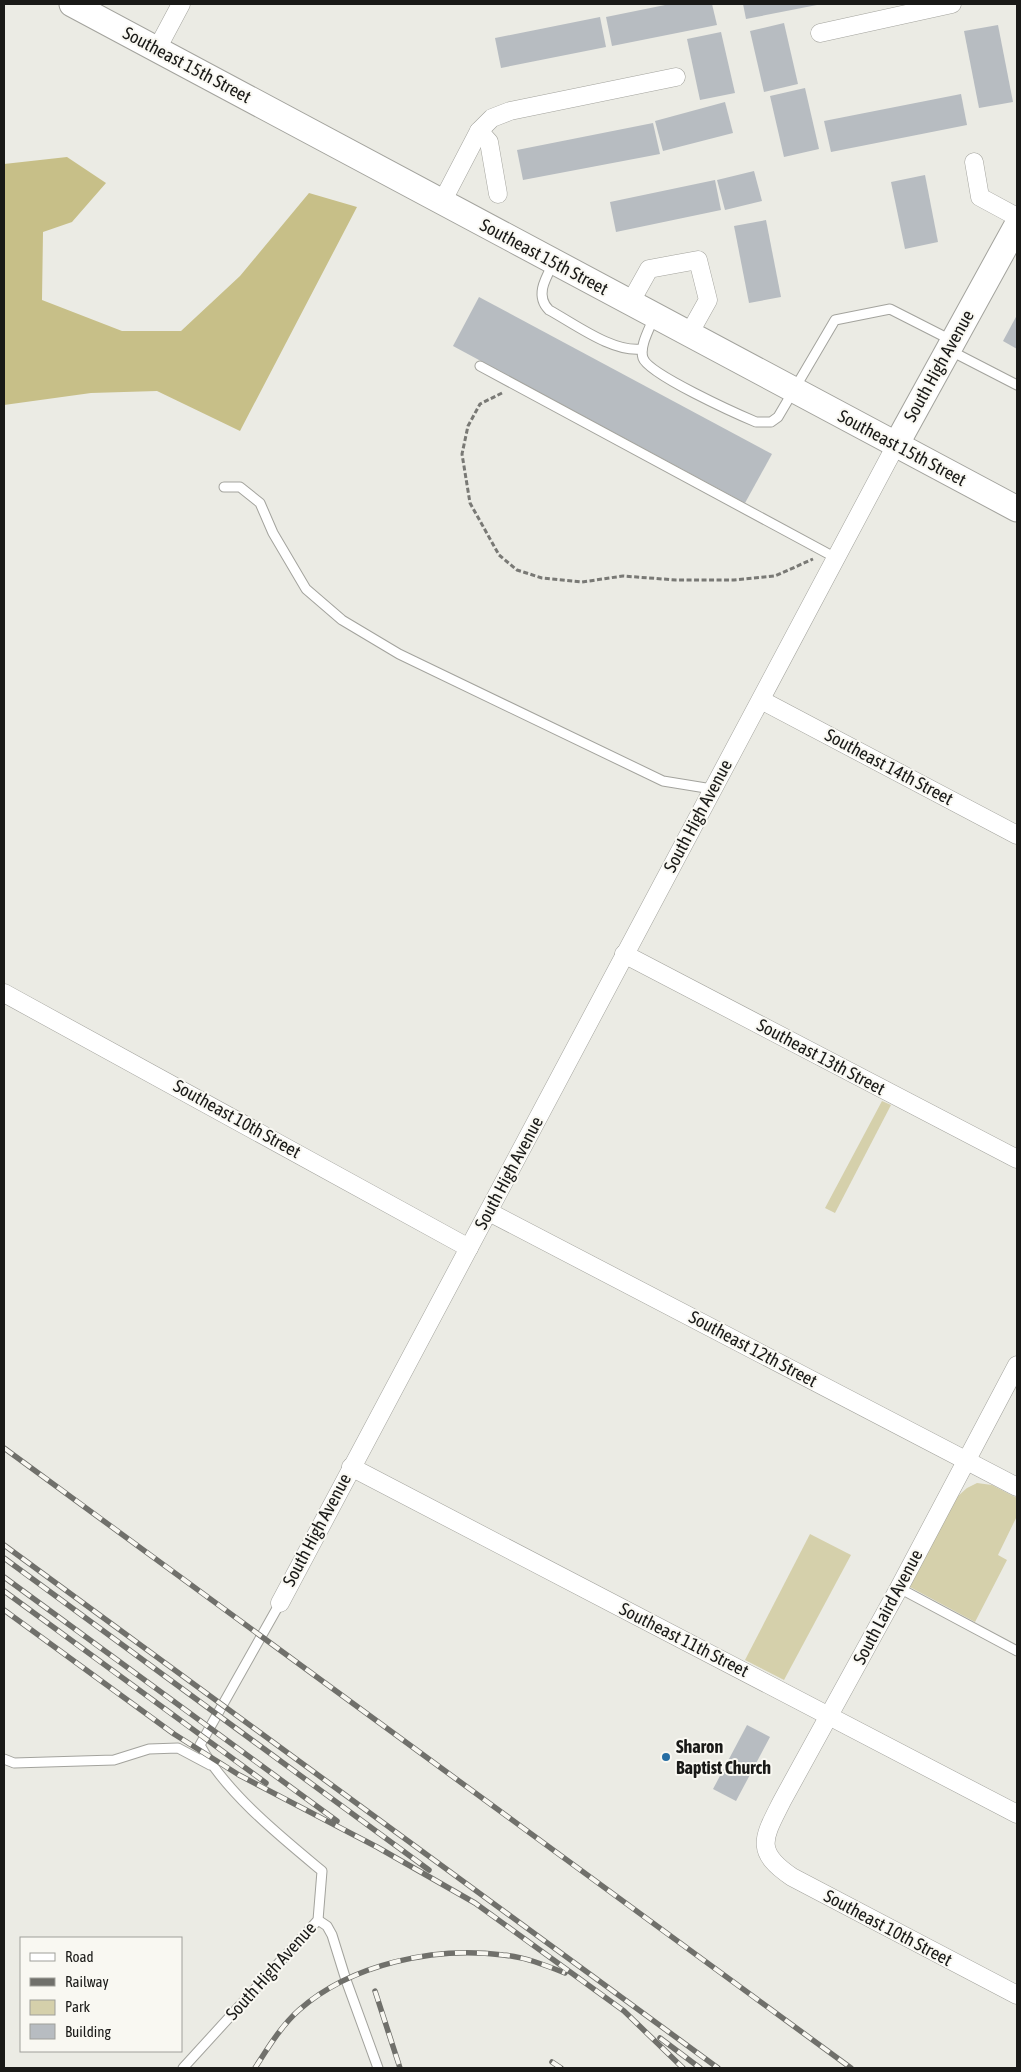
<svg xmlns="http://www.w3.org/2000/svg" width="1021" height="2072" font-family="'Asap Condensed',sans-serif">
<rect width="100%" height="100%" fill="#ebebe4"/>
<!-- green -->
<g fill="#d5d0ab">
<polygon points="882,1101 891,1105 835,1213 825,1208"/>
<polygon points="977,1483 992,1485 1017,1498 1017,1516 998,1555 1007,1560 975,1622 908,1586 957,1497 967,1488"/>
<polygon points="810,1534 851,1555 784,1680 745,1660"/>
</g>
<!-- forest -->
<polygon fill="#c7bf88" points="67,157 106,183 72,222 43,232 42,300 122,331 181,331 240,276 309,193 357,207 240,431 157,391 91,393 4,405 4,164"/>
<!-- building -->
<g fill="#b7bcc1">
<polygon points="670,4 712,4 717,25 612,46 606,17"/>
<polygon points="743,4 817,4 817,5 746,19"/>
<polygon points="600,17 606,47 501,68 495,38"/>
<polygon points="784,23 798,84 764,92 750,31"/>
<polygon points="998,25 1013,102 979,108 964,31"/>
<polygon points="721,32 735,93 700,100 687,39"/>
<polygon points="805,88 819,149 784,157 770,96"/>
<polygon points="961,94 967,125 831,152 824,121"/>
<polygon points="725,102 733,133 663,151 655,121"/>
<polygon points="653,123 660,154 523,180 517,150"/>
<polygon points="754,171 762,201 725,210 717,180"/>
<polygon points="925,175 938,242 905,249 891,182"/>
<polygon points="715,180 721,210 616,232 610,202"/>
<polygon points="766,220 781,297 749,303 734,226"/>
<polygon points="479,297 772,454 745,503 453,346"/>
<polygon points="1017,315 1017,349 1003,341"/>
<polygon points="747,1725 770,1737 736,1801 713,1789"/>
</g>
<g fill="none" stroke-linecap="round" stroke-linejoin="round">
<defs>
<g id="lane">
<path d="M553 264C545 279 535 296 549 310 575 324 613 353 642 349"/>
<path d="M654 317C650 328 639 346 643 358 648 374 737 414 756 422H771L778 417 835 320 890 309 951 340"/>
<polyline points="949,350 1017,385"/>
<polyline points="480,366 836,558"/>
<polyline points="224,487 240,487 260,503 273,533 306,589 342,620 399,654 663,781 712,789"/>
<polyline points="899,1588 1017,1651"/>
<polyline points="4,1759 14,1763 114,1760 149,1749 178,1748 210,1765"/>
<polyline points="318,1920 327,1926 332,1935 346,1980 378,2068"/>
<path d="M183 2068 318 1920 322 1871C281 1837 225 1792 200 1745L280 1603"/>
</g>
<g id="street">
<polyline points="820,33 952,4"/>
<polyline points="157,49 181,4"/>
<polyline points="479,131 489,142 498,194"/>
<polyline points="974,162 980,197 1017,217"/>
<polyline points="442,202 479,131 492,118 510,111 676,77"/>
<polyline points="630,303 649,269 698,260 708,300 689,334"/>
<polyline points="761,700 1017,835"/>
<polyline points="624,954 1017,1159"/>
<polyline points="4,993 469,1248"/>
<polyline points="489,1212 1017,1487"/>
<path d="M1017 1365 899 1588 782 1801C764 1837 753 1851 792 1877L1017 1995"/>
<polyline points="351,1467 1017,1814"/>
<polyline points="280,1603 896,445"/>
</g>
<g id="secondary">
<polyline points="72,4 1017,509"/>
<polyline points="896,445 1017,225"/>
</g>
</defs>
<!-- lane casing -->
<use href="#lane" stroke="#a3a39d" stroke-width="11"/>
<!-- street casing -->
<use href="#street" stroke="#a3a39d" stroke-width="19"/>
<!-- secondary casing -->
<use href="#secondary" stroke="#a3a39d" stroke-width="27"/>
<!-- path -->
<polyline stroke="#797975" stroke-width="3" stroke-dasharray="5 2.5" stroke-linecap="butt" points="502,393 480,404 468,426 462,454 470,503 499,555 517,570 542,578 582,582 623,576 676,580 734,580 775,576 813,559"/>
<!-- lane -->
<use href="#lane" stroke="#fff" stroke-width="9"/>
<!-- street -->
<use href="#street" stroke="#fff" stroke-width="18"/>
<!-- secondary -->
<use href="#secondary" stroke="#fff" stroke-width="25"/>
<defs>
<g id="rail">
<polyline points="4,1448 851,2068"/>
<polyline points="4,1545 718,2068"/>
<polyline points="4,1558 429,1870"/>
<polyline points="4,1577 337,1821"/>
<polyline points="4,1591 266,1783"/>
<polyline points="4,1610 174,1734 239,1775 377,1847 475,1903 624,2011 683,2068"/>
<polyline points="375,1991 400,2068"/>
<polyline points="660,2038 700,2068"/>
<polyline points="552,2062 561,2068"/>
<path d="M255 2068C268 2048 281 2026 299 2010 351 1964 435 1946 503 1955 525 1957 545 1965 565 1973"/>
</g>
</defs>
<!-- rail casing -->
<use href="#rail" stroke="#70706b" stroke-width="5.5"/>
<!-- rail -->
<use href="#rail" stroke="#f9f8f2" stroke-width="4" stroke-dasharray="11" stroke-linecap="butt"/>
</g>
<!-- markers -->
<circle fill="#276ea3" stroke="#f9f8f2" stroke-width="2" cx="666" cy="1757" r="5"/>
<g text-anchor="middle" stroke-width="4" stroke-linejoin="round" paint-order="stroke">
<!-- street labels -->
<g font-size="18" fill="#191917" stroke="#f9f8f2">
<text transform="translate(187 65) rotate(28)" y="6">Southeast 15th Street</text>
<text transform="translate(544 257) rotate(28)" y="6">Southeast 15th Street</text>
<text transform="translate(939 366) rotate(-61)" y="6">South High Avenue</text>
<text transform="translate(902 448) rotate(28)" y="6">Southeast 15th Street</text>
<text transform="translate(889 767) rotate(28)" y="6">Southeast 14th Street</text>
<text transform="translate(698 816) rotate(-62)" y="6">South High Avenue</text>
<text transform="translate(821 1057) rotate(28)" y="6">Southeast 13th Street</text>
<text transform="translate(237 1119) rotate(29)" y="6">Southeast 10th Street</text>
<text transform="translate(509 1173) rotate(-62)" y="6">South High Avenue</text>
<text transform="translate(753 1349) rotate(28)" y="6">Southeast 12th Street</text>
<text transform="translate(317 1530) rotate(-62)" y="6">South High Avenue</text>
<text transform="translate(888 1607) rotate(-62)" y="6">South Laird Avenue</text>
<text transform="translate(684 1640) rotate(27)" y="6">Southeast 11th Street</text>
<text transform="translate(888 1928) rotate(28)" y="6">Southeast 10th Street</text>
<text transform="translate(271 1971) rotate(-48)" y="6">South High Avenue</text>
</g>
<!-- poi labels -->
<g font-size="18" font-weight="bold" fill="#191917" stroke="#f9f8f2" text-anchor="start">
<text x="676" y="1753">Sharon<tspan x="676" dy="21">Baptist Church</tspan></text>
</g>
</g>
<!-- border -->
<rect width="1021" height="2072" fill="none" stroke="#191917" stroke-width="10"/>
<!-- legend -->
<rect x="20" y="1937" width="162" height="115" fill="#f9f8f2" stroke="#9f9f9a"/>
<rect x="30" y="1953" width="25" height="8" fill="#ffffff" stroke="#9f9f9a"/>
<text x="65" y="1962" font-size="15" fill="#191917">Road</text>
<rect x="30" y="1978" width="25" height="8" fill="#70706b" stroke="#9f9f9a"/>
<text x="65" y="1987" font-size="15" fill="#191917">Railway</text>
<rect x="30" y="2000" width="25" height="15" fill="#d5d0ab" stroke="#9f9f9a"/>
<text x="65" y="2012" font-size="15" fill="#191917">Park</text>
<rect x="30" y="2024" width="25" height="15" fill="#b7bcc1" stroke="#9f9f9a"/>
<text x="65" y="2037" font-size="15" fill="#191917">Building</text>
</svg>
